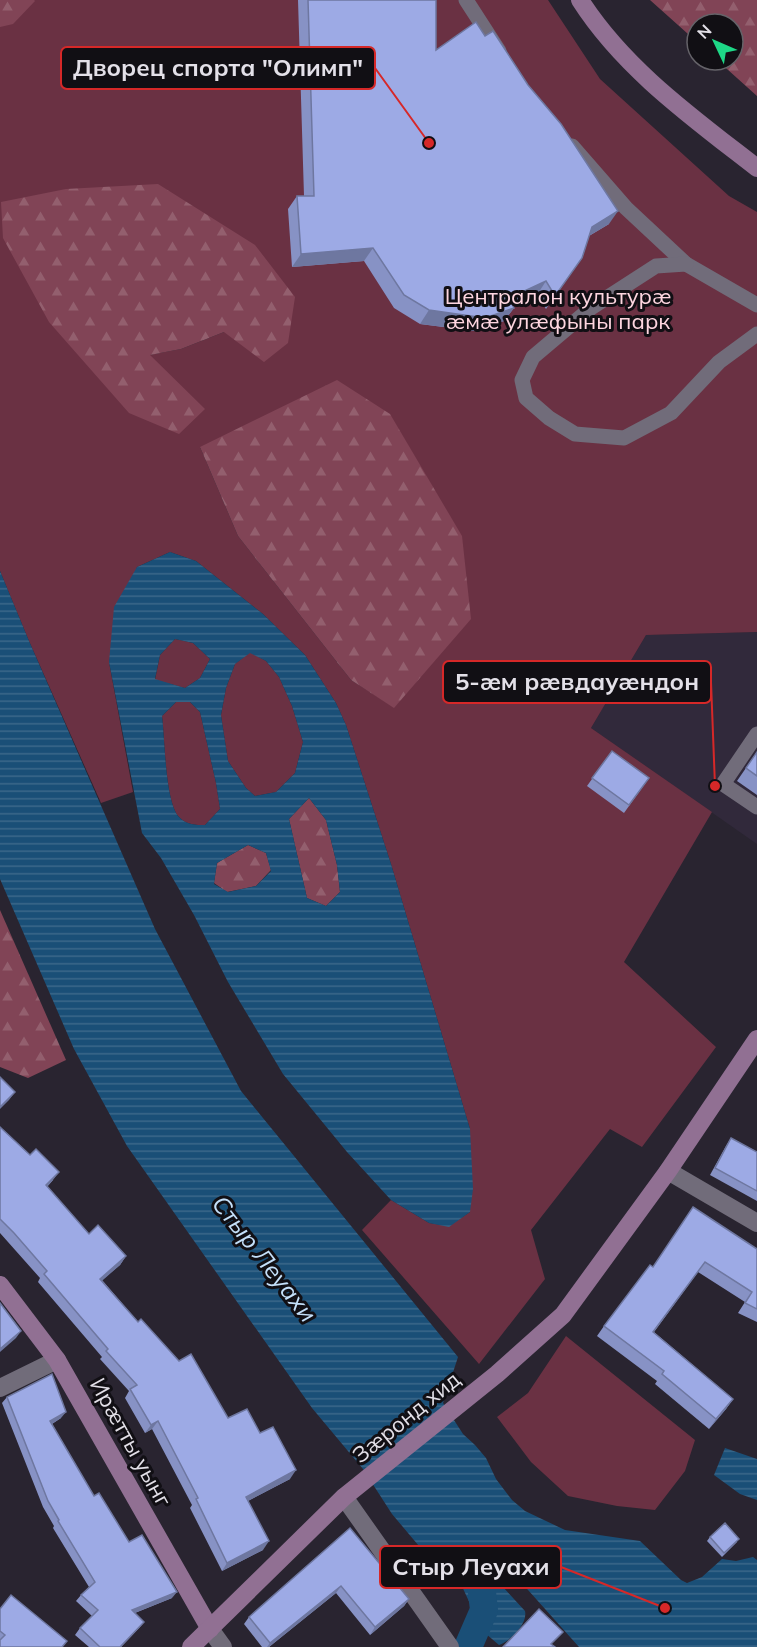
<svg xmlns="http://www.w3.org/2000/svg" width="757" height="1647" font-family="Mulish,sans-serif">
<defs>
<pattern id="forest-firs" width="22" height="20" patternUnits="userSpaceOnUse" patternTransform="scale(1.5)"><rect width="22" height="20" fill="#814456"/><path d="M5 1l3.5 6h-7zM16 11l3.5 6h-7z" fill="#935f6e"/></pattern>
<pattern id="water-rules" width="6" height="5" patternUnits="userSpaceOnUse" patternTransform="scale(1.5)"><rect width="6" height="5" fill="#1a4f77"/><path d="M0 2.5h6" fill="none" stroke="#3b688a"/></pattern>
</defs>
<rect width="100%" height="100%" fill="#292430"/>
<!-- built -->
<polygon fill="#31293b" points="757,632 757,844 591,728 646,635"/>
<!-- green -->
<g fill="#6a3143" fill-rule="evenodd">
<path d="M0 0H548L600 79 729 196 757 212V632L646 635 591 728 712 812 624 962 716 1047 642 1147 610 1129 531 1230 545 1279 479 1364 362 1230 391 1200 429 1223 449 1226 470 1212V1129L391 864 346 725 336 703 305 655 263 614 196 561 170 552 137 567 109 662 133 792 101 803 29 641 0 571ZM295 297 224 332 181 349 149 355ZM200 447 431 664 394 707 351 680 238 536Z"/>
<polygon points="175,639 193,643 210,659 200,678 185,688 155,680 160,655"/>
<polygon points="250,652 266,661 279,677 292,706 303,742 295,773 276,792 255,796 246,788 228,761 221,715 226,688 235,664"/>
<path d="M176 702H190L200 712 216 783 220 809 205 825C195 825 187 825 179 817 165 802 165 739 162 716Z"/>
<polygon points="566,1336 695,1440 685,1471 655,1510 617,1506 568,1496 531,1462 497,1417 528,1393"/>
</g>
<!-- forest -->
<g fill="url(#forest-firs)">
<polygon points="0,0 34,0 35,1 13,24 0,27"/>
<polygon points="650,0 757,0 757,96 717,60 733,60 733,24 697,24 697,42"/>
<polygon points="158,184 255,245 295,297 288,343 264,362 224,332 181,349 150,355 205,409 179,434 129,413 49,322 3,238 1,202 66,189"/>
<polygon points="337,380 390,414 462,536 471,619 394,708 351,680 238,536 200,447"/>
<polygon points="309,798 326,820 337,865 340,892 326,906 307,898 289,819"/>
<polygon points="248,845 266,853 271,870 256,886 227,892 214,883 217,863"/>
<polygon points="0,910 66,1060 28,1078 0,1067"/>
</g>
<!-- water -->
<g fill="url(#water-rules)" fill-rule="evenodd">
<path d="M170 552 196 561 263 614 305 655 336 703 346 725 391 864 470 1129 473 1189 470 1212 449 1227 429 1223 391 1200 347 1152 283 1074 228 982 194 915 161 858 142 833 109 662 114 607 137 567ZM175 639 193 643 210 659 200 678 185 688 155 679 160 655ZM250 653 266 661 279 677 292 706 303 742 295 773 276 792 255 796 246 788 228 761 221 715 226 688 235 664ZM176 702H190L200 712 216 783 220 809 205 825C195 825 187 825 179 817 165 802 165 739 162 716ZM309 798 326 820 337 865 340 892 326 906 307 898 289 819ZM248 845 266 853 271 871 256 886 228 892 214 884 217 863Z"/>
<path d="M0 571 29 641 155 929 241 1091 458 1357 443 1403 463 1434 475 1445 486 1458 496 1479 512 1500 525 1511 565 1530 640 1541 681 1580 687 1583 702 1577 722 1559 736 1561 753 1557 757 1560V1647H579L520 1581 511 1578 503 1583V1587L525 1611C528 1624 510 1641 499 1645L485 1633 478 1621 460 1582 424 1552 392 1514 363 1469 312 1408 127 1146 74 1049 0 879Z"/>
<polygon points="725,1448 757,1459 757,1500 740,1494 714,1475"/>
</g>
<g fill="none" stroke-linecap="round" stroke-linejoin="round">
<!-- canal -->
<polyline stroke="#1a4f77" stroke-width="28" points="468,1647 484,1610 481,1584"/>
<!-- lane -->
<g stroke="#716c7a" stroke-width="15">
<polyline points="466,0 499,51"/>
<polyline points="572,146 626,208 686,264 757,305"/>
<polyline points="686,264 656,266 591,308 533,357 522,380 526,398 549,418 575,434 624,438 671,413 719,362 757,334"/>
<polyline points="757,734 723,784 757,807"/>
</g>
<!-- street -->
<g stroke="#716c7a" stroke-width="18">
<polyline points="668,1171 757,1223"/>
<polyline points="0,1388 57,1360"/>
<polyline points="344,1497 450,1647"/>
<polyline points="210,1629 223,1647"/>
</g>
<!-- secondary -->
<g stroke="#917093" stroke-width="18">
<path d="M580 0C624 69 693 118 757 168"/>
<polyline points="0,1285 57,1360 210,1629"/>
<polyline points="191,1647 344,1497 497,1374 563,1315 668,1171 757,1039"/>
</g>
</g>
<!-- wall -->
<g fill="#8792c5">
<polygon points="298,0 436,0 436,50 485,36 609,224 589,236 582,258 546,309 537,295 513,306 514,308 504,321 475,331 420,324 394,308 364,261 292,267 288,209 297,196 304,196"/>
<polygon points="612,751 649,778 624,813 587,786"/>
<polygon points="757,752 757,795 737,781"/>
<polygon points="0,1127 53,1180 47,1187 89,1234 126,1256 120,1265 102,1280 138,1322 228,1418 260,1433 290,1479 248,1501 263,1550 222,1571 190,1508 192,1505 152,1429 145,1433 125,1398 129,1391 100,1359 102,1357 38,1282 40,1278 0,1233"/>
<polygon points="731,1138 757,1152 757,1201 710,1175 726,1146"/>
<polygon points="757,1249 757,1322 738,1313 745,1302 698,1272 654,1332 733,1399 726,1409 709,1429 655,1384 657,1381 597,1336 604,1326 653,1267"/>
<polygon points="7,1397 61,1418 52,1424 94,1496 172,1598 135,1613 144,1622 139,1628 121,1647 89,1647 75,1635 80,1628 92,1616 76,1601 81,1595 89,1587 53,1528 54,1526 43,1507 2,1403"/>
<polygon points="350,1528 409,1599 404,1606 370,1635 336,1593 269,1647 262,1647 244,1624 249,1617"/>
<polygon points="710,1537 737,1542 722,1557 707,1541"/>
<polygon points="0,1609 63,1647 0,1647"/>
</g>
<!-- shaded-wall -->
<g fill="#6e77a0">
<polygon points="618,211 609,224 582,240 592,227"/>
<polygon points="373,248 364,261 292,267 301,254"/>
<polygon points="546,281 537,295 500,312 509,298"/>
<polygon points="514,308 504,321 475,331 420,324 429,310"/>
<polygon points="15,1092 9,1100 0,1109 0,1107"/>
<polygon points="59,1172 53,1180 40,1194 46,1185"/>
<polygon points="126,1256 120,1265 95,1287 100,1279"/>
<polygon points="21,1331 16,1338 0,1352 0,1349"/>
<polygon points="733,1399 726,1409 709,1429 716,1419"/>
<polygon points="66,1412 61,1418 45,1428 50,1421"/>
<polygon points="158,1421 152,1429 145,1433 151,1425"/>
<polygon points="296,1470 290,1479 240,1505 246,1497"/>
<polygon points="269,1541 263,1550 222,1571 227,1563"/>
<polygon points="341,1586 336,1593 269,1647 267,1647 270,1643"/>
<polygon points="177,1592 172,1598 127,1616 132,1610"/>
<polygon points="409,1599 404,1606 370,1635 375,1627"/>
<polygon points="144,1622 139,1628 121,1647 120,1647"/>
</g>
<!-- building -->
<g fill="#9daae5" stroke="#6e77a0" stroke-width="1.5">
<polygon points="308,0 436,0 436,50 476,22 485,36 493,31 528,85 561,124 618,211 592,227 582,258 555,296 546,281 509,298 514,308 485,318 429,310 404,295 373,248 301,254 297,196 314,196"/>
<polygon points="612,751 649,778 629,805 592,778"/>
<polygon points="757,752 757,776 746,768"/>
<polygon points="0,1077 15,1092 0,1107"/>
<polygon points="0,1127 30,1155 36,1149 59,1172 46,1185 89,1234 98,1225 126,1256 100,1279 138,1322 141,1319 179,1361 191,1354 228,1418 247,1409 260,1433 273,1427 296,1470 246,1497 269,1541 227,1563 196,1499 198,1498 158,1421 151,1425 130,1389 137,1385 106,1351 108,1349 44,1274 47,1271 14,1233 0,1219"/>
<polygon points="731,1138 757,1152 757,1191 715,1168"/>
<polygon points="693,1207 757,1249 757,1309 745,1303 752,1292 705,1262 653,1332 733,1399 716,1419 662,1374 664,1371 604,1326 650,1265 653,1267"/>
<polygon points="0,1303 21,1331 0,1349"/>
<polygon points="52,1374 66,1412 50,1421 94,1496 99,1493 129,1542 142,1535 177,1592 132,1610 144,1622 120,1647 100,1647 80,1628 98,1610 81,1595 95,1582 58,1521 59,1520 48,1501 7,1397"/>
<polygon points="725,1523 739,1539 724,1553 710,1537"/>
<polygon points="350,1528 409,1599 375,1627 341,1586 270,1643 249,1617"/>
<polygon points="11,1595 67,1641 62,1647 0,1647 0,1640 5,1635 0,1631 0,1609"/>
<polygon points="539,1609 563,1632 551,1644 555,1647 503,1647"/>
</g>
<g text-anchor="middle" stroke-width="6" stroke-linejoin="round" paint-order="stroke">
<!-- park labels -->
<g font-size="22" fill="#fed6e0" stroke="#110f14">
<text x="558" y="304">Централон культурæ<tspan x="558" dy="25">æмæ улæфыны парк</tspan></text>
</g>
<!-- street labels -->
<g font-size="22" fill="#e3e0e8" stroke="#110f14">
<text transform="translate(406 1417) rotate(-39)" y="8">Зæронд хид</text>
<text transform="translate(131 1442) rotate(61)" y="8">Ирæтты уынг</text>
</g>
<!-- water labels -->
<g font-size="24" font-style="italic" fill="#c4e0fa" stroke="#110f14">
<text transform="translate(264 1259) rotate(52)" y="8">Стыр Леуахи</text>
</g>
</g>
<!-- callouts -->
<path fill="none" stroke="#d62828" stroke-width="2" d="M429 143L375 68M715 786L711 682M665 1608L561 1567"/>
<g fill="#d62828" stroke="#110f14" stroke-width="2">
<circle cx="429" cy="143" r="6"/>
<circle cx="715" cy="786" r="6"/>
<circle cx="665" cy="1608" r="6"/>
</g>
<g fill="#110f14" stroke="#d62828" stroke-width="2">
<rect x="61" y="47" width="314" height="42" rx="6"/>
<rect x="443" y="661" width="268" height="42" rx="6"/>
<rect x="380" y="1546" width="181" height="42" rx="6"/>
</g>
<g font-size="24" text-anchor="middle" font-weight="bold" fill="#e3e0e8">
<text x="218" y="76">Дворец спорта "Олимп"</text>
<text x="577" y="690">5-æм рӕвдауӕндон</text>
<text x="471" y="1575">Стыр Леуахи</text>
</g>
<!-- north arrow -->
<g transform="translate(715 42) rotate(314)"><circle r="28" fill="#110f14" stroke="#656369" stroke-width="1.5"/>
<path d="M0-4.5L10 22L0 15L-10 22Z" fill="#1ed887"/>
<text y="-9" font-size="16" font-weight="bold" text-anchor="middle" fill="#e3e0e8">N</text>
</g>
</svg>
